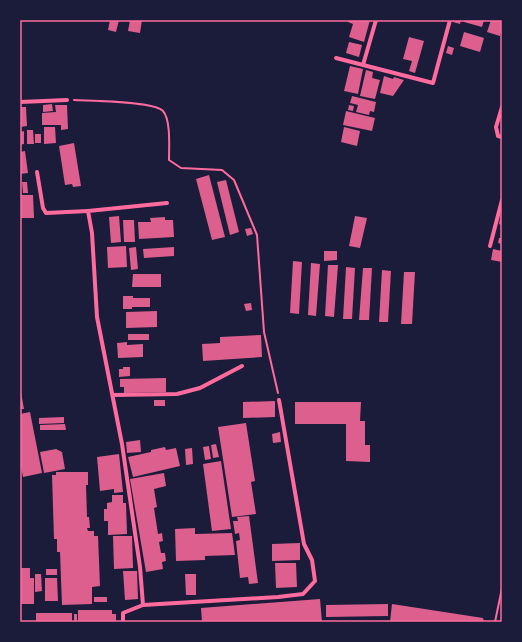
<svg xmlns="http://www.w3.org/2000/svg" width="522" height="642" font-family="'IBM Plex Sans',sans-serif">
<rect width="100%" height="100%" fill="#1b1b3a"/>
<!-- building -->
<g fill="#dd5f8e">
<polygon points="110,20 119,20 116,32 108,30"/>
<polygon points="130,20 142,20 140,33 128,31"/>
<polygon points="348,20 370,20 364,42 349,37 353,24 348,22"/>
<polygon points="454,20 461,20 460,24 453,22"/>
<polygon points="465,20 484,20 482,27 464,22"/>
<polygon points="491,20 502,20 502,33 500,33 500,36 487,32"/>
<polygon points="464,32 484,38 480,52 460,46"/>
<polygon points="409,37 424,41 415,73 409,71 412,61 403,59"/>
<polygon points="349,42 362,45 359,57 346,53"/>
<polygon points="448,46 454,48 452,55 446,53"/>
<polygon points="350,66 363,69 358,94 344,91"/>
<polygon points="366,70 373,72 372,78 380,80 375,99 360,96"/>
<polygon points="384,76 393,79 394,77 404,80 393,96 380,93"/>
<polygon points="352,96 376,102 374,112 370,111 369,115 356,112 358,105 350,103"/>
<polygon points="52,104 53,111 43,112 43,105"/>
<polygon points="55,105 67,105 68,129 61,130 61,125 42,125 42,113 56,112"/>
<polygon points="349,105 354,106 353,111 348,110"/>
<polygon points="20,107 26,107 27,126 20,127"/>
<polygon points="346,111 375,118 372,131 343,125"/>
<polygon points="44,127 55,127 56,143 44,144"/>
<polygon points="344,127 360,131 357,146 341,142"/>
<polygon points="27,130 33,130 34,144 27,144"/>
<polygon points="24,131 24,144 20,145 20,132"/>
<rect x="35" y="134" width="6" height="9"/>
<polygon points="74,143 81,186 73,187 72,184 65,185 59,146"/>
<polygon points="25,151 28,173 20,174 20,152"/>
<polygon points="209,175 225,237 212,240 196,179"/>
<polygon points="226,180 239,232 230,235 217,182"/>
<polygon points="22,182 27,182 28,193 23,193"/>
<polygon points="20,195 33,195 34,218 20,218"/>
<polygon points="501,214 502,214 502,225 499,224"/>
<polygon points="119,216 121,242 111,243 109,217"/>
<polygon points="355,216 367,218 360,248 349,246"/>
<polygon points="165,217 165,220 173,220 174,237 139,239 138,222 151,222 150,218"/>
<polygon points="123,220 134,220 135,242 124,242"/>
<polygon points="251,228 253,234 247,236 245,229"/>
<polygon points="499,238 502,238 502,244 498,243"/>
<polygon points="126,246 127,267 108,268 107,247"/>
<polygon points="136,247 138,269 131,270 129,248"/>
<polygon points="174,247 174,256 144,258 143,249"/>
<polygon points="493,249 502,251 502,262 491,260"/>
<polygon points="324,251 337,251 337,260 324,261"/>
<polygon points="293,261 302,262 299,314 290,313"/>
<polygon points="311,263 320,264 316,316 308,315"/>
<polygon points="328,265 338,265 334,317 325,316"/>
<polygon points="346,267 355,268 352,319 343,319"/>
<polygon points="363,268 372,268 369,320 359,320"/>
<polygon points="382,270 391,271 388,322 379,322"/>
<polygon points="404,272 415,272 412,324 401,324"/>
<polygon points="133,274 161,274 161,287 132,287"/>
<polygon points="123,296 133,296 133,298 150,298 150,307 132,307 132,309 123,309"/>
<polygon points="251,303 252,310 246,311 244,304"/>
<polygon points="157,311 157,327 126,328 126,312"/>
<rect x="128" y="334" width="21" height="6"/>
<polygon points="261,335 262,357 203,361 202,344 220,343 220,337"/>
<polygon points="127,342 127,345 143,344 143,357 118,358 117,343"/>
<polygon points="123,367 130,367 130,376 119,377 119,369 123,369"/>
<polygon points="166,378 166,392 124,393 124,387 120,387 120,379"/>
<polygon points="20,387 24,409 20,409"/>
<rect x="154" y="400" width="11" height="6"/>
<polygon points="275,401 275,417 243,418 243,402"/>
<polygon points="295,402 361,402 360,421 365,421 365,445 370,445 370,462 346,461 346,424 295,424"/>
<polygon points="30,412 42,473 23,477 20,462 20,414"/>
<polygon points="64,417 64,423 39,424 39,418"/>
<polygon points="246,423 255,481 251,482 256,514 232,517 218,427"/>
<polygon points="65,424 66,430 40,430 40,425"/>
<polygon points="280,432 281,442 273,443 272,434"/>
<polygon points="140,440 141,452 127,453 126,442"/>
<polygon points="216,444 219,457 213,458 211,445"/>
<polygon points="209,446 211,459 205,460 203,447"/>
<polygon points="165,447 166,450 176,448 180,466 133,477 128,457 151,452 151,450"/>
<polygon points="192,448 193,464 186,465 185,449"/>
<polygon points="56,449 62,452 65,469 44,473 40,452"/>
<polygon points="119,454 123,492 114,493 114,489 100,491 97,457"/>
<polygon points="221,461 231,529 212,531 203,464"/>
<polygon points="56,472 88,472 88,485 86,485 87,517 89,517 90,528 87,528 88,531 94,531 94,536 98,536 100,586 92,587 92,604 62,605 60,552 57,552 57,539 54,539 52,475 56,475"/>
<polygon points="164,473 166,486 154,489 157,507 154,508 158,534 162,533 163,541 159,542 161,553 165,553 166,561 162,562 163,569 146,572 130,479"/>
<polygon points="112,495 123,495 123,503 126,503 127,534 108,535 108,521 104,521 104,509 107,509 107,503 112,502"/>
<polygon points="249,516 258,583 249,584 248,577 240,578 236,541 240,540 239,533 235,534 233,521 238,521 237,517"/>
<polygon points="195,528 195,534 232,533 235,555 205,556 205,560 176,561 175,529"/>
<polygon points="113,536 132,536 133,568 114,569"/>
<polygon points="300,543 300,560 272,561 272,544"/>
<polygon points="275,563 296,563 297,587 276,588"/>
<polygon points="20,568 30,568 30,578 34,578 34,604 20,604"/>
<rect x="46" y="569" width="11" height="6"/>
<polygon points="123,571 137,571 138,599 125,600"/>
<polygon points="35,574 41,574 42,591 35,592"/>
<polygon points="185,574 196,574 196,595 186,595"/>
<polygon points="45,578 57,578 58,601 45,601"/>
<rect x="94" y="597" width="13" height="5"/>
<polygon points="320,599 322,622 202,622 201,608"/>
<polygon points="388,604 388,616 326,617 326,605"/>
<polygon points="392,604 483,618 484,622 390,622"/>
<polygon points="78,610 112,610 112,614 116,614 116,622 78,622"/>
<rect x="36" y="613" width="36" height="9"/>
<rect x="74" y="614" width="3" height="8"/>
</g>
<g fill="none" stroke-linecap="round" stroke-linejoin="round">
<!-- path -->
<g stroke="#ff6b9d" stroke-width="2">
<path d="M74 100C89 101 154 101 163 111 171 120 169 148 169 160L181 168 222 170 234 180 257 235 264 332 278 393"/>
<polyline points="495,622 502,588"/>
</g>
<!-- minor -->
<g stroke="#ff6b9d" stroke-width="4">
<polyline points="336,58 433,83 450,20"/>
<polyline points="363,65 376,20"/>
<polyline points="20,102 67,100"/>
<polyline points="502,107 496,127 498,136 502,137"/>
<polyline points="37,172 43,208 46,213 88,211"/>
<polyline points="490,246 502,200"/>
<polyline points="113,395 177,394 200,388 242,366"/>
<polyline points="143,605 140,567 122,444 97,317 92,233 88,211 167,203"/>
<polyline points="123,622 123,613 143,605 278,597 303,594 315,581 312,560 304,544 279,400"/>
</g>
</g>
<!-- border -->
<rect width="522" height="642" fill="none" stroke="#1b1b3a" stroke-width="42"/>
<rect x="21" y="21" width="480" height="600" fill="none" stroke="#ff6b9d" stroke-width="1.5"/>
</svg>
